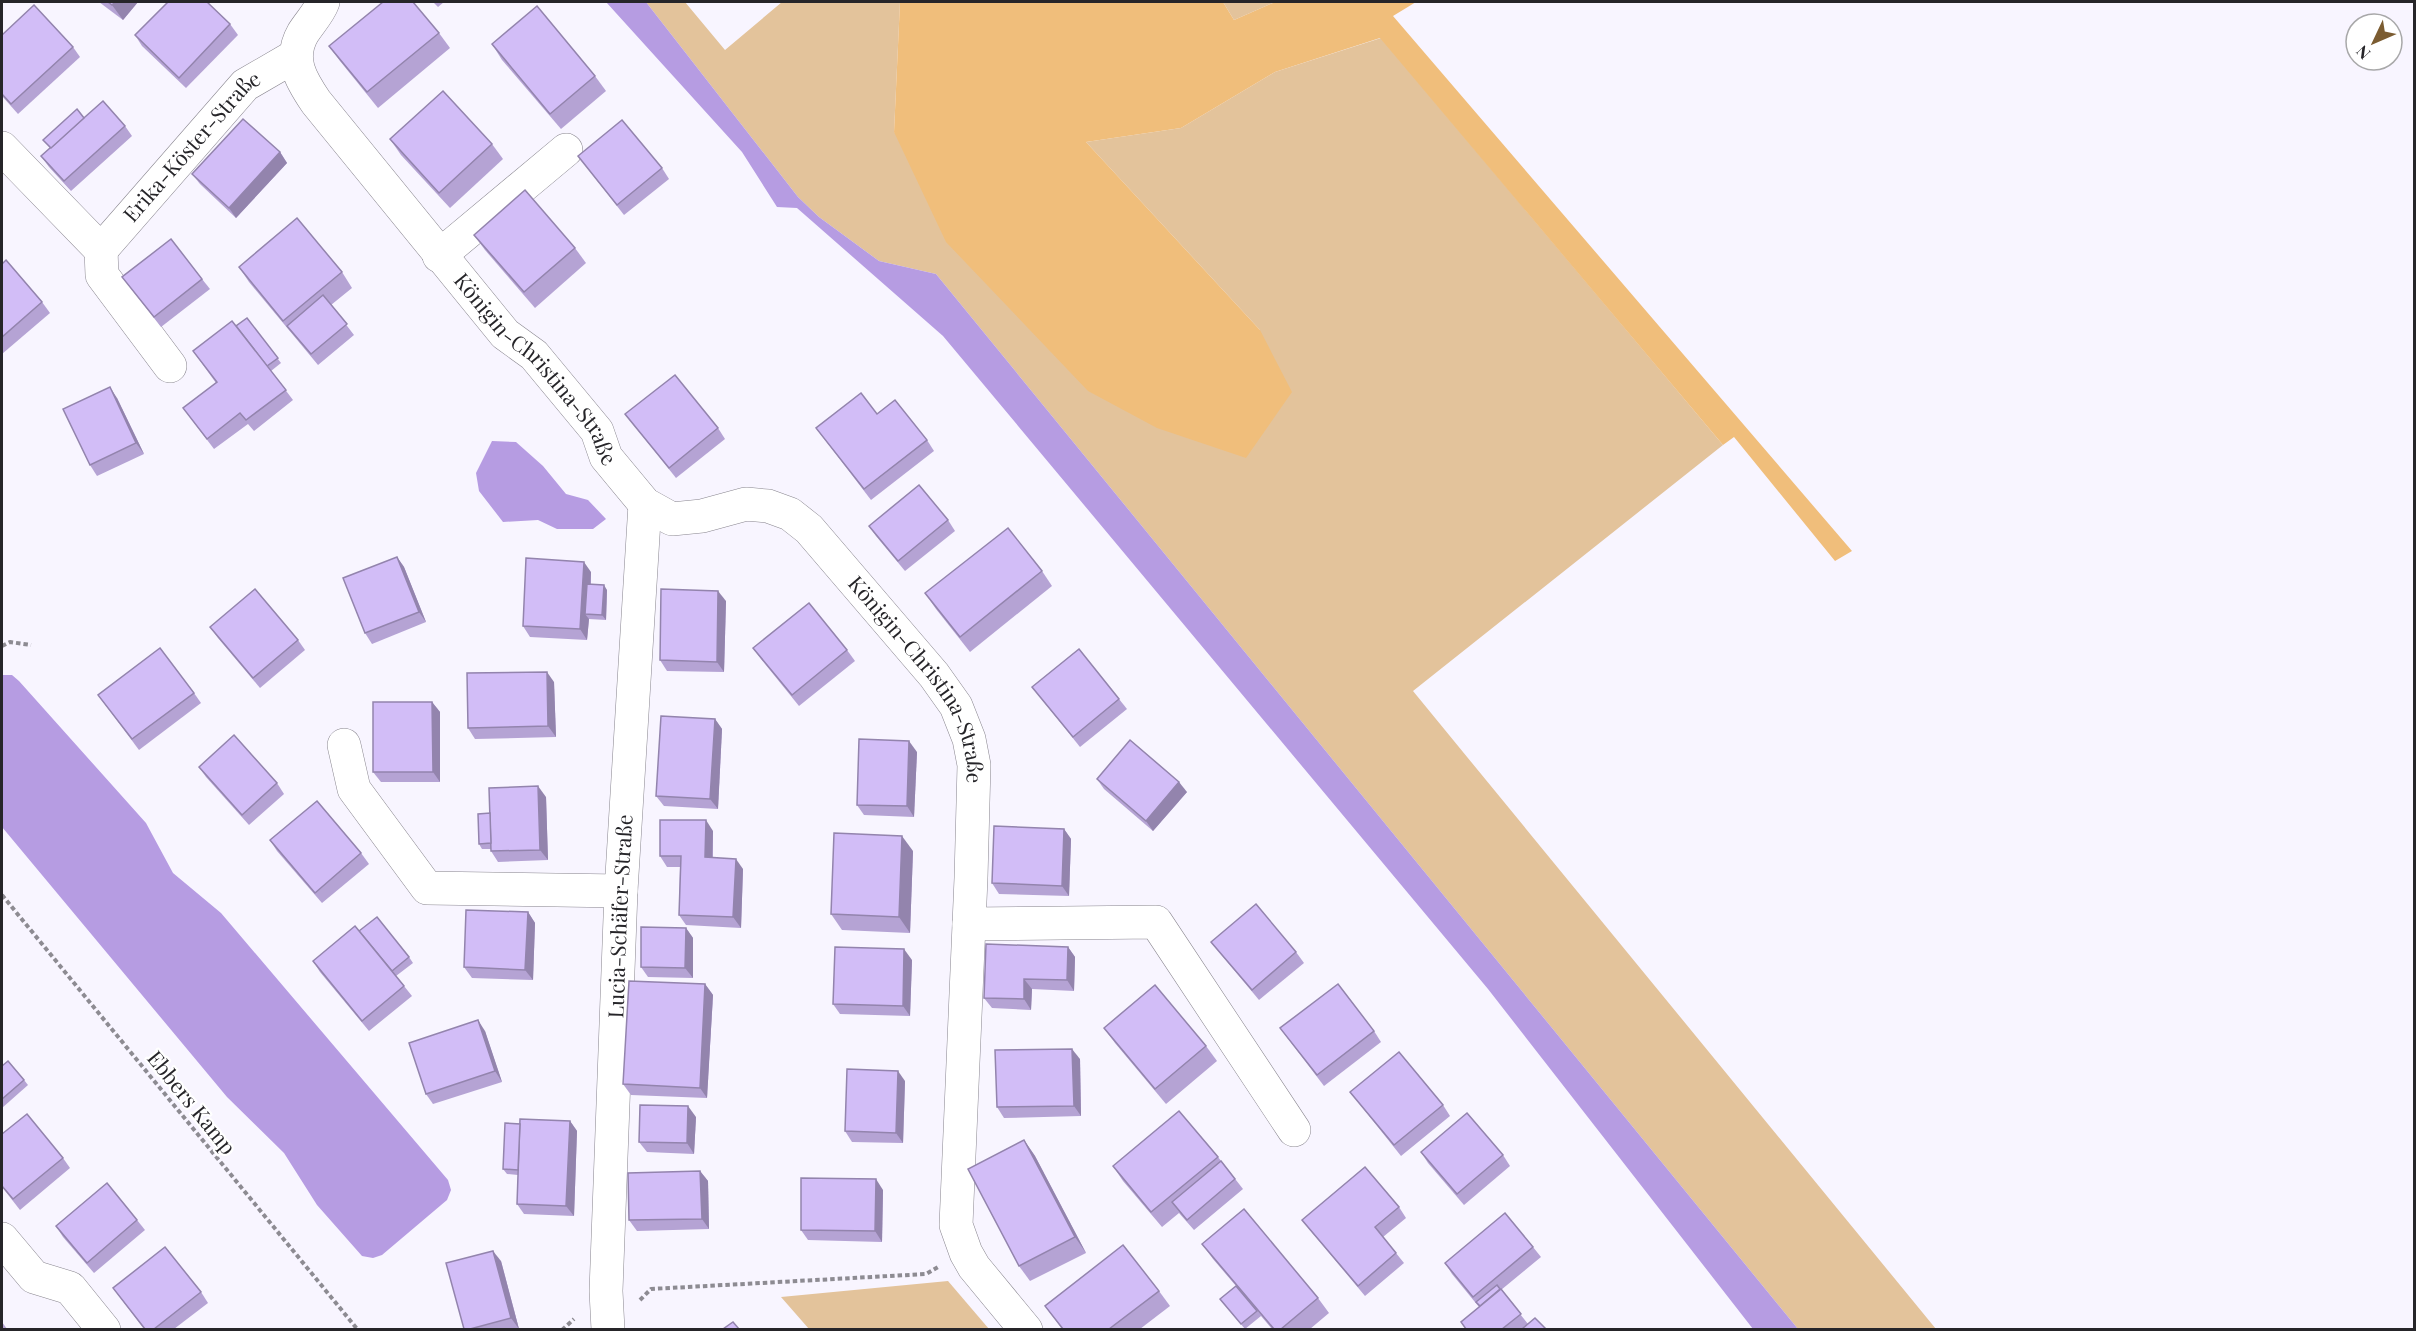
<svg xmlns="http://www.w3.org/2000/svg" width="2416" height="1331" font-family="'Playfair Display',serif">
<rect width="100%" height="100%" fill="#f8f5ff"/>
<!-- green -->
<g fill="#e3c39b">
<polygon points="646,2 685,2 725,50 782,2 900,2 894,132 1260,330 1086,142 1181,128 1275,72 1381,38 1723,445 1413,691 1936,1329 1798,1329 936,274 879,261 819,217 798,197"/>
<polygon points="1223,2 1275,2 1234,20"/>
<polygon points="948,1281 989,1329 809,1329 781,1297"/>
</g>
<!-- forest -->
<polygon fill="#f0be7b" points="900,2 1223,2 1234,20 1275,2 1416,2 1393,16 1852,551 1835,561 1734,437 1723,445 1380,38 1275,72 1181,128 1086,142 1260,330 1292,392 1246,458 1157,428 1088,391 946,242 894,132"/>
<!-- water -->
<g fill="#b69ce2">
<polygon points="606,2 646,2 798,197 819,217 879,261 936,274 1798,1329 1753,1329 1488,989 943,336 797,208 777,207 742,152"/>
<polygon points="492,441 516,442 543,466 566,494 588,500 606,519 593,529 557,529 538,520 503,522 479,491 476,473"/>
<polygon points="2,675 12,675 19,681 146,823 173,873 221,913 448,1180 451,1190 447,1200 382,1255 373,1258 362,1256 317,1205 284,1153 227,1097 2,827"/>
</g>
<g fill="none" stroke-linecap="round" stroke-linejoin="round">
<defs>
<g id="street">
<path id="s1" d="M323 2C319 13 310 22 303 33 288 59 301 80 316 102L505 334 534 355 597 431 606 457 645 504 672 519 702 516 746 504 768 506 790 514 809 529 934 675 956 706 969 739 974 765 971 878 956 1225 966 1253 974 1267 1026 1330"/>
<path id="s2" d="M2 148 101 250 245 85 295 56"/>
<polyline points="101,250 102,275 170,366"/>
<polyline points="439,256 566,150"/>
<polyline points="344,745 354,789 427,888 621,891"/>
<polyline points="969,924 1156,922 1294,1130"/>
<polyline points="2,1239 34,1277 70,1288 104,1330"/>
<path id="s3" d="M608 1330 606 1291 621 891 645 504"/>
</g>
</defs>
<!-- street casing -->
<use href="#street" stroke="#89868f" stroke-width="34"/>
<!-- path -->
<g stroke="#8d8b92" stroke-width="4" stroke-dasharray="4.5 3" stroke-linecap="butt">
<polyline points="2,646 10,642 31,645"/>
<polyline points="2,895 358,1330"/>
<polyline points="640,1300 651,1289 926,1274 938,1267"/>
<polyline points="562,1330 574,1319"/>
</g>
<!-- street -->
<use href="#street" stroke="#fff" stroke-width="33"/>
</g>
<!-- wall -->
<g fill="#b5a3d4">
<polygon points="99,2 138,2 123,20"/>
<polygon points="433,2 444,2 438,7"/>
<polygon points="230,24 238,35 186,88 142,46 135,35"/>
<polygon points="439,33 450,48 378,108 340,61 329,46"/>
<polygon points="2,35 73,47 80,57 18,114 2,96"/>
<polygon points="492,44 595,76 606,91 561,129 502,60"/>
<polygon points="84,118 125,126 132,136 71,191 49,167 41,156 50,148 43,140"/>
<polygon points="390,139 492,144 503,159 450,208 401,155"/>
<polygon points="280,152 287,163 236,218 200,184 192,174"/>
<polygon points="578,156 662,168 669,179 624,215"/>
<polygon points="474,235 575,248 586,263 535,308 485,250"/>
<polygon points="2,264 42,302 50,313 2,354"/>
<polygon points="239,267 342,272 352,288 331,305 354,335 318,365 249,282"/>
<polygon points="122,277 202,279 210,289 161,327"/>
<polygon points="247,318 281,363 271,371 293,400 254,431 248,424 214,449 183,408 216,383 193,351 236,326"/>
<polygon points="117,398 144,454 97,476 90,465"/>
<polygon points="625,414 718,428 725,439 676,478"/>
<polygon points="877,414 927,440 934,451 871,500 816,428"/>
<polygon points="948,520 955,531 905,571 876,536 869,526"/>
<polygon points="397,557 404,567 426,622 372,644 365,633"/>
<polygon points="1042,571 1052,586 970,652 936,609 925,593"/>
<polygon points="591,572 591,584 607,590 606,620 589,619 587,640 530,637 523,626"/>
<polygon points="726,601 724,672 667,671 660,660"/>
<polygon points="210,627 298,640 305,650 260,688 218,638"/>
<polygon points="753,648 847,650 855,661 799,706 761,659"/>
<polygon points="554,682 556,737 475,739 468,728"/>
<polygon points="1032,687 1119,699 1127,709 1080,747"/>
<polygon points="194,693 201,703 139,750 98,695"/>
<polygon points="432,702 440,712 440,782 381,782 373,772"/>
<polygon points="715,719 722,729 718,809 664,806 656,796"/>
<polygon points="917,752 914,817 864,815 857,805"/>
<polygon points="199,767 277,783 284,794 249,825 206,777"/>
<polygon points="1097,779 1187,792 1153,831 1104,789"/>
<polygon points="546,797 548,860 498,862 491,851 491,849 482,849 479,844 490,813"/>
<polygon points="1064,829 1071,839 1069,896 999,894 992,883"/>
<polygon points="713,831 713,858 743,869 741,928 686,925 679,915 680,867 667,867 660,856"/>
<polygon points="270,840 361,853 369,864 322,903 277,851"/>
<polygon points="913,851 910,933 842,930 831,914"/>
<polygon points="528,912 535,923 533,980 472,978 464,967"/>
<polygon points="686,928 693,938 693,978 648,977 641,967"/>
<polygon points="359,931 409,957 413,963 396,976 412,996 369,1031 320,972 313,961"/>
<polygon points="1211,942 1296,952 1304,963 1259,1000 1219,952"/>
<polygon points="1068,947 1075,957 1074,991 1032,989 1031,1010 992,1008 984,998"/>
<polygon points="912,960 910,1016 840,1014 833,1004"/>
<polygon points="705,984 713,995 707,1098 631,1095 623,1084"/>
<polygon points="1104,1028 1206,1046 1217,1061 1166,1104 1115,1043"/>
<polygon points="1280,1028 1374,1031 1381,1042 1324,1086"/>
<polygon points="485,1031 502,1082 433,1104 426,1094"/>
<polygon points="1080,1059 1081,1116 1004,1118 997,1107"/>
<polygon points="2,1066 24,1080 28,1085 2,1108"/>
<polygon points="905,1081 903,1143 852,1142 845,1131"/>
<polygon points="1350,1092 1443,1105 1450,1116 1401,1156 1358,1102"/>
<polygon points="696,1117 694,1154 647,1152 639,1142"/>
<polygon points="570,1121 577,1131 574,1216 524,1214 517,1204 518,1175 507,1174 503,1169 520,1124"/>
<polygon points="2,1134 63,1158 70,1168 20,1210 2,1187"/>
<polygon points="1024,1140 1035,1156 1086,1253 1030,1281 1019,1266"/>
<polygon points="1421,1152 1503,1155 1510,1166 1464,1205 1428,1163"/>
<polygon points="1218,1157 1243,1189 1194,1230 1179,1213 1162,1227 1123,1181 1113,1166"/>
<polygon points="700,1171 708,1181 709,1229 637,1231 629,1220"/>
<polygon points="883,1190 882,1242 808,1240 801,1230"/>
<polygon points="1399,1207 1406,1218 1383,1237 1404,1263 1365,1296 1310,1230 1302,1220"/>
<polygon points="137,1220 145,1230 94,1273 63,1237 56,1226"/>
<polygon points="1202,1244 1318,1298 1329,1313 1310,1329 1272,1329 1261,1316 1245,1329 1220,1299 1236,1286 1213,1259"/>
<polygon points="1533,1247 1541,1257 1501,1290 1528,1324 1522,1329 1466,1329 1461,1322 1479,1307 1452,1274 1445,1263"/>
<polygon points="501,1261 519,1329 464,1329"/>
<polygon points="113,1288 201,1292 208,1303 174,1329 144,1329"/>
<polygon points="1159,1291 1170,1306 1140,1329 1062,1329 1045,1306"/>
<polygon points="2,1322 7,1329 2,1329"/>
</g>
<!-- shaded-wall -->
<g fill="#9384ad">
<polygon points="115,2 138,2 123,20 112,5"/>
<polygon points="280,152 287,163 236,218 229,208"/>
<polygon points="110,387 117,398 144,454 136,443"/>
<polygon points="397,557 404,567 426,622 419,612"/>
<polygon points="584,562 591,572 589,614 585,614 589,619 587,640 580,629"/>
<polygon points="604,585 607,590 606,620 602,615"/>
<polygon points="718,591 726,601 724,672 717,662"/>
<polygon points="547,672 554,682 556,737 548,726"/>
<polygon points="432,702 440,712 440,782 433,772"/>
<polygon points="715,719 722,729 718,809 710,799"/>
<polygon points="909,741 917,752 914,817 907,806"/>
<polygon points="1179,782 1187,792 1153,831 1146,821"/>
<polygon points="538,786 546,797 548,860 540,850"/>
<polygon points="706,820 713,831 712,868 705,857"/>
<polygon points="1064,829 1071,839 1069,896 1062,886"/>
<polygon points="902,836 913,851 910,933 899,917"/>
<polygon points="736,859 743,869 741,928 733,917"/>
<polygon points="528,912 535,923 533,980 525,970"/>
<polygon points="686,928 693,938 693,978 685,968"/>
<polygon points="1068,947 1075,957 1074,991 1067,980"/>
<polygon points="904,949 912,960 910,1016 903,1006"/>
<polygon points="1024,979 1032,989 1031,1010 1024,999"/>
<polygon points="705,984 713,995 707,1098 700,1088"/>
<polygon points="478,1020 485,1031 502,1082 495,1071"/>
<polygon points="1072,1049 1080,1059 1081,1116 1074,1106"/>
<polygon points="898,1071 905,1081 903,1143 896,1133"/>
<polygon points="688,1106 696,1117 694,1154 687,1143"/>
<polygon points="570,1121 577,1131 574,1216 566,1206"/>
<polygon points="1024,1140 1035,1156 1086,1253 1075,1237"/>
<polygon points="700,1171 708,1181 709,1229 702,1219"/>
<polygon points="876,1179 883,1190 882,1242 875,1231"/>
<polygon points="493,1251 501,1261 519,1329 511,1318"/>
</g>
<!-- building -->
<g fill="#d2bdf7" stroke="#9384ad" stroke-width="1.5">
<polygon points="108,2 115,2 112,5"/>
<polygon points="168,2 207,2 230,24 179,78 135,35"/>
<polygon points="383,2 413,2 439,33 367,92 329,46"/>
<polygon points="34,5 73,47 11,104 2,94 2,35"/>
<polygon points="537,6 595,76 550,114 492,44"/>
<polygon points="443,91 492,144 439,193 390,139"/>
<polygon points="103,101 125,126 64,181 41,156"/>
<polygon points="77,109 84,118 51,148 43,140"/>
<polygon points="243,119 280,152 229,208 192,174"/>
<polygon points="622,120 662,168 617,205 578,156"/>
<polygon points="525,190 575,248 524,292 474,235"/>
<polygon points="297,218 342,272 283,321 239,267"/>
<polygon points="171,239 202,279 154,317 122,277"/>
<polygon points="6,260 42,302 2,337 2,264"/>
<polygon points="323,295 347,324 311,354 287,326"/>
<polygon points="247,318 278,358 267,366 236,326"/>
<polygon points="232,321 286,390 246,420 240,413 207,439 183,408 217,382 193,351"/>
<polygon points="675,375 718,428 669,468 625,414"/>
<polygon points="110,387 136,443 90,465 63,409"/>
<polygon points="861,393 877,414 895,400 927,440 864,489 816,428"/>
<polygon points="919,485 948,520 898,561 869,526"/>
<polygon points="1008,528 1042,571 960,637 925,593"/>
<polygon points="397,557 419,612 365,633 343,578"/>
<polygon points="526,558 584,562 580,629 523,626"/>
<polygon points="587,584 604,585 602,615 585,614"/>
<polygon points="255,589 298,640 253,678 210,627"/>
<polygon points="661,589 718,591 717,662 660,660"/>
<polygon points="809,603 847,650 792,695 753,648"/>
<polygon points="160,648 194,693 132,739 98,695"/>
<polygon points="1079,649 1119,699 1073,737 1032,687"/>
<polygon points="547,672 548,726 468,728 467,673"/>
<polygon points="373,702 432,702 433,772 373,772"/>
<polygon points="661,716 715,719 710,799 656,796"/>
<polygon points="234,735 277,783 242,815 199,767"/>
<polygon points="859,739 909,741 907,806 857,805"/>
<polygon points="1130,740 1179,782 1146,821 1097,779"/>
<polygon points="538,786 540,850 491,851 489,788"/>
<polygon points="317,801 361,853 315,893 270,840"/>
<polygon points="490,813 491,843 479,844 478,814"/>
<polygon points="660,820 706,820 705,857 736,859 733,917 679,915 681,856 660,856"/>
<polygon points="994,826 1064,829 1062,886 992,883"/>
<polygon points="834,833 902,836 899,917 831,914"/>
<polygon points="1256,904 1296,952 1252,990 1211,942"/>
<polygon points="466,910 528,912 525,970 464,967"/>
<polygon points="377,917 409,957 392,971 359,931"/>
<polygon points="355,926 404,986 362,1021 313,961"/>
<polygon points="641,927 686,928 685,968 641,967"/>
<polygon points="986,944 1068,947 1067,980 1024,979 1024,999 984,998"/>
<polygon points="835,947 904,949 903,1006 833,1004"/>
<polygon points="629,981 705,984 700,1088 623,1084"/>
<polygon points="1338,984 1374,1031 1317,1075 1280,1028"/>
<polygon points="1155,985 1206,1046 1155,1089 1104,1028"/>
<polygon points="478,1020 495,1071 426,1094 409,1043"/>
<polygon points="1072,1049 1074,1106 997,1107 995,1050"/>
<polygon points="1399,1052 1443,1105 1394,1145 1350,1092"/>
<polygon points="8,1061 24,1080 2,1099 2,1066"/>
<polygon points="847,1069 898,1071 896,1133 845,1131"/>
<polygon points="640,1105 688,1106 687,1143 639,1142"/>
<polygon points="1179,1111 1218,1157 1151,1212 1113,1166"/>
<polygon points="1467,1113 1503,1155 1457,1194 1421,1152"/>
<polygon points="27,1114 63,1158 13,1199 2,1186 2,1134"/>
<polygon points="520,1119 570,1121 566,1206 517,1204"/>
<polygon points="505,1123 520,1124 518,1170 503,1169"/>
<polygon points="1024,1140 1075,1237 1019,1266 968,1169"/>
<polygon points="1221,1161 1235,1179 1187,1220 1172,1202"/>
<polygon points="1365,1167 1399,1207 1375,1227 1396,1253 1358,1286 1302,1220"/>
<polygon points="700,1171 702,1219 629,1220 628,1173"/>
<polygon points="801,1178 876,1179 875,1231 801,1230"/>
<polygon points="107,1183 137,1220 87,1263 56,1226"/>
<polygon points="1244,1209 1318,1298 1281,1329 1274,1329 1202,1244"/>
<polygon points="1505,1213 1533,1247 1473,1297 1445,1263"/>
<polygon points="1123,1245 1159,1291 1109,1329 1063,1329 1045,1306"/>
<polygon points="165,1247 201,1292 154,1329 145,1329 113,1288"/>
<polygon points="493,1251 511,1318 470,1329 464,1329 446,1263"/>
<polygon points="1497,1285 1500,1289 1480,1306 1476,1302"/>
<polygon points="1236,1286 1257,1311 1241,1324 1220,1299"/>
<polygon points="1501,1289 1521,1314 1502,1329 1466,1329 1461,1322"/>
<polygon points="1535,1318 1546,1329 1522,1329"/>
<polygon points="733,1322 739,1329 723,1329"/>
</g>
<g text-anchor="middle" stroke-width="4.5" stroke-linejoin="round" paint-order="stroke">
<!-- street labels -->
<g font-size="21" fill="#262529" stroke="#fff">
<text dy="7" stroke="none"><textPath href="#s2" startOffset="280">Erika-Köster-Straße</textPath></text>
<text dy="7" stroke="none"><textPath href="#s1" startOffset="459">Königin-Christina-Straße</textPath></text>
<text dy="7" stroke="none"><textPath href="#s1" startOffset="999">Königin-Christina-Straße</textPath></text>
<text dy="7" stroke="none"><textPath href="#s3" startOffset="414">Lucia-Schäfer-Straße</textPath></text>
<text transform="translate(191 1103) rotate(51)" y="7">Ebbers Kamp</text>
</g>
</g>
<!-- border -->
<rect width="2416" height="1331" fill="none" stroke="#262529" stroke-width="6"/>
<!-- north arrow -->
<g transform="translate(2374 42) rotate(226)"><circle r="28" fill="#ffffff" stroke="#a8a8a9" stroke-width="1.5"/>
<path d="M0-4.5L10 22L0 15L-10 22Z" fill="#7b5c31"/>
<text y="-9" font-size="16" font-weight="bold" text-anchor="middle" fill="#262529">N</text>
</g>
</svg>
